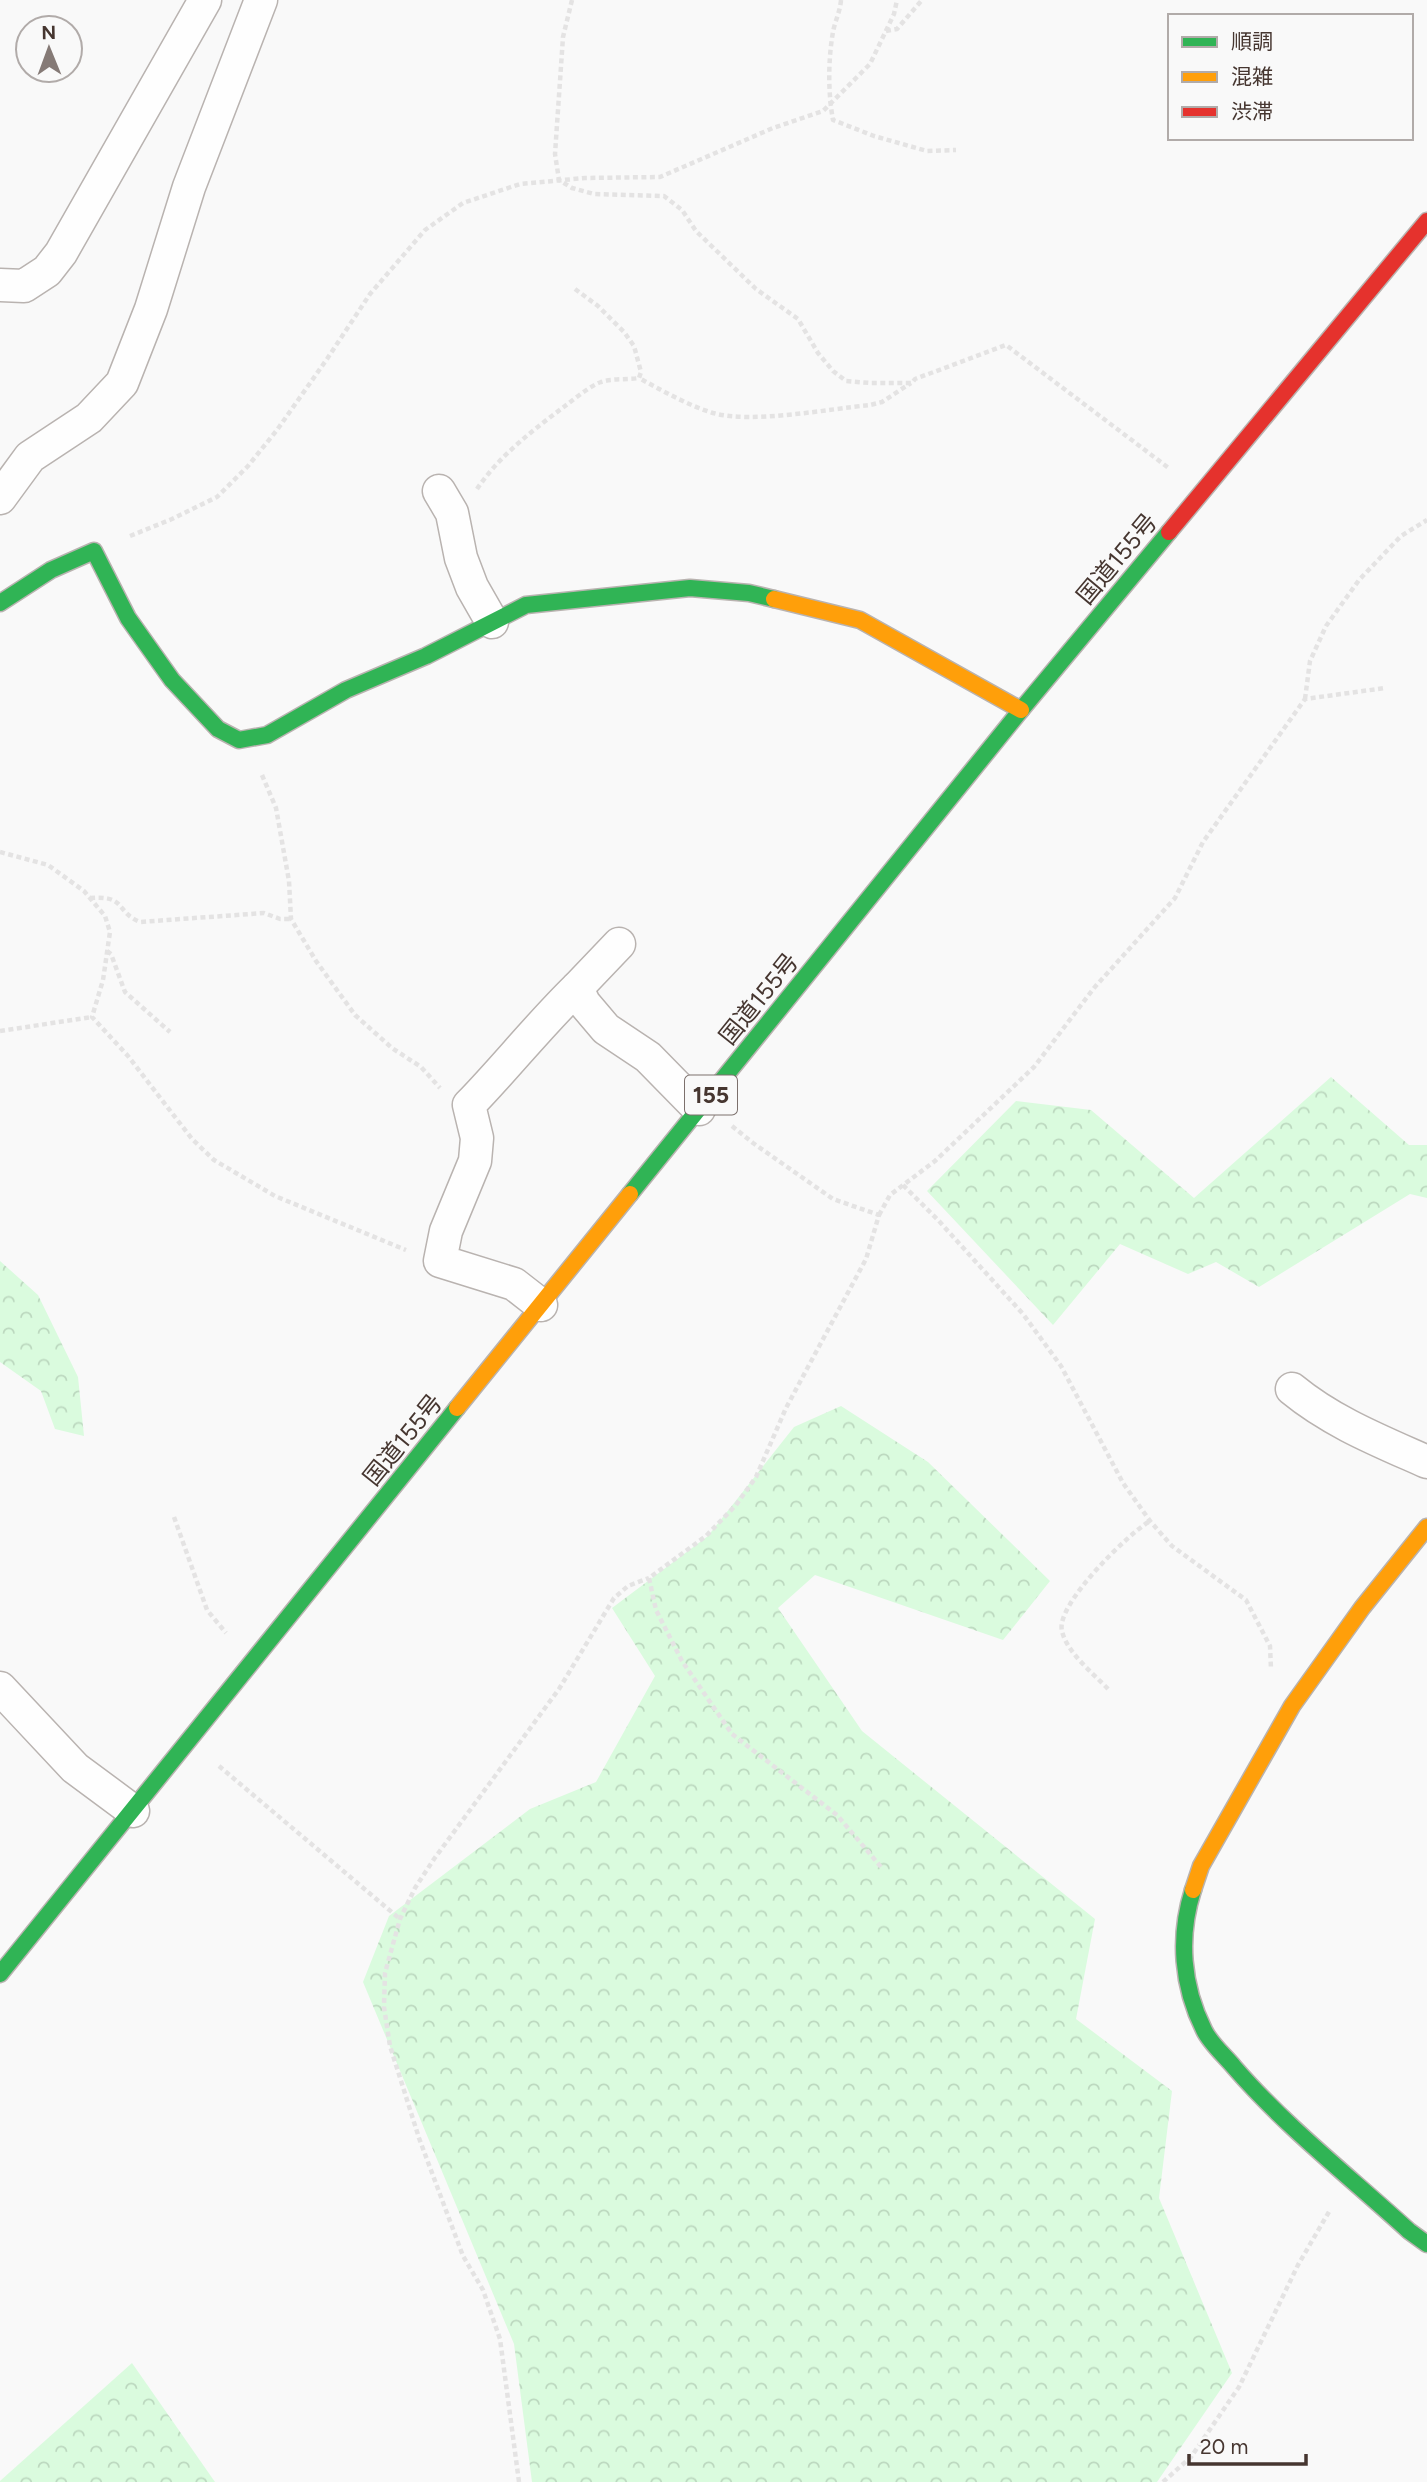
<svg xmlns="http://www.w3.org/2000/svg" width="1427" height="2482" font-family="Figtree,'Noto Sans JP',sans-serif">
<defs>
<pattern id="forest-crowns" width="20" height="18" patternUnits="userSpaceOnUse" patternTransform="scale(1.75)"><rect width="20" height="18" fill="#dafbde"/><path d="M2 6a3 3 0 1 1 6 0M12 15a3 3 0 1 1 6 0" fill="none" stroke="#bcd8bf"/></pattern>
</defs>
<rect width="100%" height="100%" fill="#f9f9f9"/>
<!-- forest -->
<g fill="url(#forest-crowns)">
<polygon points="1331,1077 1409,1145 1427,1145 1427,1198 1410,1194 1259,1287 1216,1262 1188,1274 1120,1244 1053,1325 927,1191 1016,1101 1091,1110 1194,1198"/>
<polygon points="0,1261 38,1295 78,1377 84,1436 55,1429 41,1391 0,1362"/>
<polygon points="841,1406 928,1462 1050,1581 1003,1640 815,1575 778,1608 862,1731 1095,1919 1076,2019 1172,2091 1159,2198 1232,2373 1157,2482 532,2482 514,2344 363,1982 389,1916 530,1809 596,1782 655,1676 612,1608 708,1536 794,1427"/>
<polygon points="132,2363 215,2482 0,2482 0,2481"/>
</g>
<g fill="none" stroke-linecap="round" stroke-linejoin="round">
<defs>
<g id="street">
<polyline points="0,285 24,286 47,271 61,253 205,0"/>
<polyline points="439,491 452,513 461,558 472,587 492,622"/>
<polyline points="0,498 30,457 89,418 122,383 151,309 189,187 261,0"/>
<polyline points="619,944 577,988 584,1003 606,1029 648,1057 699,1109"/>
<path d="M541 1305 514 1284 440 1261 446 1231 475 1161 477 1138 469 1105C506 1067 539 1025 577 988"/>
<path d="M1292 1389C1332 1422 1380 1441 1427 1462"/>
<polyline points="0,1688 75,1768 133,1811"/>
</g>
<g id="fast">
<polyline points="0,603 51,570 94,551 128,618 172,680 218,729 239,740 267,735 346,690 426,656 526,605 690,588 749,593 774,599"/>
<polyline points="630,1194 1021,710 1169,532"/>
<path d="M1193 1890C1178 1937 1182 1986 1204 2030 1210 2043 1224 2055 1234 2067 1285 2126 1351 2178 1409 2231L1427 2244"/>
<polyline points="0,1974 457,1408"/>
</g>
<g id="slow">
<polyline points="774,599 860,620 1021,710"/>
<polyline points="457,1408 630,1194"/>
<polyline points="1193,1890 1201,1866 1292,1706 1362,1608 1427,1527"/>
</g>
<polyline id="jam" points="1169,532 1427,221"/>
</defs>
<!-- street casing -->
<use href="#street" stroke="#b9b3b0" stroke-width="35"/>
<!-- fast casing -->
<use href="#fast" stroke="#b9b3b0" stroke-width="19"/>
<!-- slow casing -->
<use href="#slow" stroke="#b9b3b0" stroke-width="19"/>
<!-- jam casing -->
<use href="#jam" stroke="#b9b3b0" stroke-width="19"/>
<!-- path -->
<g stroke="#e4e3e3" stroke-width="4.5" stroke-dasharray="5 3.5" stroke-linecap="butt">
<polyline points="572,0 563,37 555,154 559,180 572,188 594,194 664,196 682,210 696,231 756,289 798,319 818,353 833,371 846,381 870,383 912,383 915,379 1006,345 1170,469"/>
<path d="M841 0C840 12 835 21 833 32 828 60 828 93 833 120L874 136 927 151 956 150"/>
<polyline points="886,31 897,29 922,0"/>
<path d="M575 289 598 306 624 332 634 346 641 372 639 378C663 391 687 405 713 413 752 424 828 409 870 405L882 402 911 383"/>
<path d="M477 489C499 456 533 430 565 406 576 398 588 387 601 382 613 378 627 380 639 378"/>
<polyline points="130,536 172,519 217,497 248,466 277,430 327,359 370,294 425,230 463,203 520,184 585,178 660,177 773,128 823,111 870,64 894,14 897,0"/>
<polyline points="1305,699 1310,661 1326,626 1359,580 1401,536 1427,520"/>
<polyline points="262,775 276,808 289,881 291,919 316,961 355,1015 392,1048 421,1067 440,1088"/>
<polyline points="0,852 48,865 84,891 105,916 110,932 103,980 92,1017 128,1056 192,1139 214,1160 275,1196 406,1250"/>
<path d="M90 898C127 895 115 912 140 922L264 913 280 919H291"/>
<polyline points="107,951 111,954 125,992 170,1032"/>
<polyline points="0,1031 92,1017"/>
<polyline points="732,1126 753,1143 833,1199 879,1215 866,1259 786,1408 756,1477 736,1505 706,1536 649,1578 656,1610 682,1661 732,1734 837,1815 881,1867"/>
<polyline points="903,1185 938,1220 1023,1314 1061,1366 1123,1483 1150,1521 1172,1546 1246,1600 1270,1646 1271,1669"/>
<polyline points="879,1215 890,1195 935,1161 1034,1067 1094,988 1175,898 1203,842 1305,699 1385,688"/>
<polyline points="174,1517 207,1610 226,1633"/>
<path d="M1108 1689C1093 1673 1067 1653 1062 1631 1055 1605 1128 1534 1150 1521"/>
<polyline points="219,1766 400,1919"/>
<polyline points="519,2482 500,2339 483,2290 463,2256 419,2138 390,2046 384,2007 385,1973 400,1919 415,1888 434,1859 559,1689 614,1598 628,1586 649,1578"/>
<polyline points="1163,2482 1191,2457 1239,2387 1298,2265 1330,2210"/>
</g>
<!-- street -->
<use href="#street" stroke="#fefefe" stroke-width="32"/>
<!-- fast -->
<use href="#fast" stroke="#30b455" stroke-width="16"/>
<!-- slow -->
<use href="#slow" stroke="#ff9f0a" stroke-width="16"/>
<!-- jam -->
<use href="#jam" stroke="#e5322d" stroke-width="16"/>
</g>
<g text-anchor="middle" stroke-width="5" stroke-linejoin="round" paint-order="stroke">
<!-- shield labels -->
<rect fill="#f9f9f9" stroke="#7c706c" stroke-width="2" x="685" y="1075.5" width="52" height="39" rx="5"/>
<g font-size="23" font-weight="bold" fill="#463630">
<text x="711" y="1103">155</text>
</g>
<!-- street labels -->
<g font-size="24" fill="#463630" stroke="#f9f9f9">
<text transform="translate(1117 559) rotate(-50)" y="8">国道155号</text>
<text transform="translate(759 999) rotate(-51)" y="8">国道155号</text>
<text transform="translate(403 1440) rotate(-51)" y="8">国道155号</text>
</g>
</g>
<!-- legend -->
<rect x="1168" y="14" width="245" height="126" fill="#f9f9f9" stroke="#b1aba9" stroke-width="2"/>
<rect x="1182" y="37" width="35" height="10" fill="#30b455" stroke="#b1aba9" stroke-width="2"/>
<text x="1231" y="49" font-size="21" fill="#463630">順調</text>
<rect x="1182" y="72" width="35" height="10" fill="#ff9f0a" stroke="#b1aba9" stroke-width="2"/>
<text x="1231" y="84" font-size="21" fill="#463630">混雑</text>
<rect x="1182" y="107" width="35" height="10" fill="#e5322d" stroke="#b1aba9" stroke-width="2"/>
<text x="1231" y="119" font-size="21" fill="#463630">渋滞</text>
<!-- north arrow -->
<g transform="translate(49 49) rotate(359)"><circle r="33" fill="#f9f9f9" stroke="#b1aba9" stroke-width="2"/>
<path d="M0-5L12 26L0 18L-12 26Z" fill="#857a76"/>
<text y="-10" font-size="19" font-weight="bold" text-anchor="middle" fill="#463630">N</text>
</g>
<!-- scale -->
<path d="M1189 2454v10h117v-10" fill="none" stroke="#463630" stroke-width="3.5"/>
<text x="1200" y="2454" font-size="21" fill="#463630" stroke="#f9f9f9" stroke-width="5" paint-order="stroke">20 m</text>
</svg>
